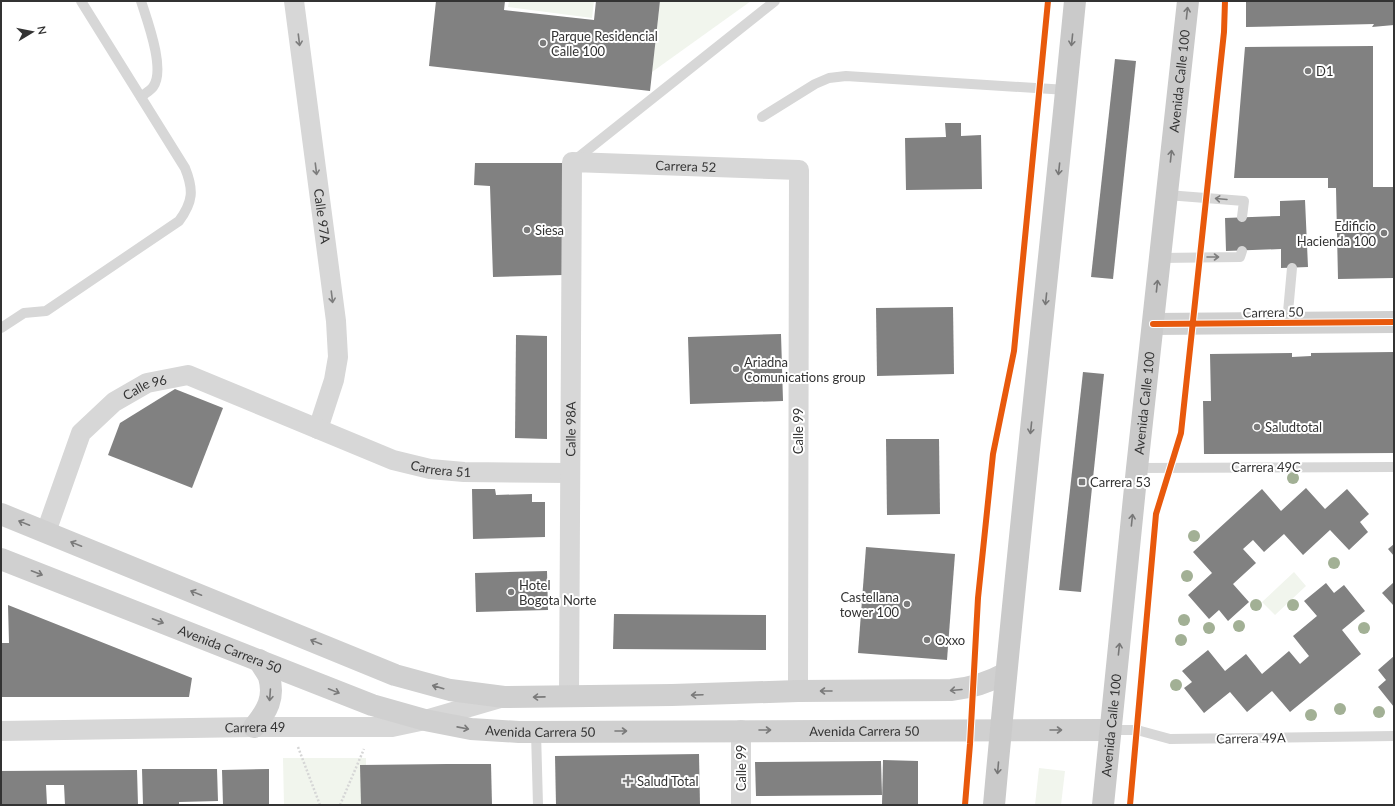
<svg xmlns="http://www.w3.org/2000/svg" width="1395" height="806" font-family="Lato,sans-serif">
<rect width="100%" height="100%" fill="#fff"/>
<!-- green -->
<g fill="#f1f5ed">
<polygon points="509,1 594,1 592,18 508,7"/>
<polygon points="660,1 751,1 652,72"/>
<polygon points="1294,572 1306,586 1275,615 1262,602"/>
<polygon points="283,758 366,758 366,805 284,805"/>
<polygon points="1039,768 1065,771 1061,805 1035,805"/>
</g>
<!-- building -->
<g fill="#818181">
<polygon points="436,1 505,1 504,10 594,20 596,1 660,1 650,91 429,66"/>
<polygon points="1246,1 1394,1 1394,25 1372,27 1374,24 1246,27"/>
<polygon points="1373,46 1373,187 1394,187 1394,278 1338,279 1336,188 1328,188 1328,178 1234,178 1245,47"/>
<polygon points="1115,59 1136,61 1113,279 1091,277"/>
<polygon points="945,123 961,123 961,136 981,135 982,189 906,190 905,138 946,137"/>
<polygon points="475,163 563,163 563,275 493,277 490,186 474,185"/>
<polygon points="1305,200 1308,267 1281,268 1281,249 1226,251 1225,218 1280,216 1280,201"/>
<polygon points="953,307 954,374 877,376 876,308"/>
<polygon points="781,334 783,401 690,404 688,337"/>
<polygon points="516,335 547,336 547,439 515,438"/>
<polygon points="1394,352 1394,453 1204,454 1203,401 1211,401 1210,354 1292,353 1292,357 1311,356 1311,353"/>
<polygon points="1083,372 1104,374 1081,592 1059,590"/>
<polygon points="175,389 223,408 192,488 108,455 120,423"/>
<polygon points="886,439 939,439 940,514 887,515"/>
<polygon points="1306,488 1325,509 1347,489 1369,514 1360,522 1368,532 1349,550 1330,530 1303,555 1284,534 1264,552 1253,540 1243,549 1256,563 1233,584 1249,602 1228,621 1219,610 1209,619 1188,595 1212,573 1193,552 1262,489 1281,511"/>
<polygon points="472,489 495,489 496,495 532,494 532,502 545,502 545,537 473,539"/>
<polygon points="1394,544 1394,556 1388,549"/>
<polygon points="866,547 955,554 947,660 858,653"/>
<polygon points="547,571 548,610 476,612 475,573"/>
<polygon points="1394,582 1394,606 1382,593"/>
<polygon points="1326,583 1334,593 1344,585 1365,611 1342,630 1361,654 1290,712 1272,691 1247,712 1230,692 1204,713 1184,688 1192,682 1182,671 1208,650 1225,671 1246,654 1262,674 1289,651 1300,664 1309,656 1293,636 1317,616 1304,601"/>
<polygon points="8,605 192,678 189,697 1,697 1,643 9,643"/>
<polygon points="614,614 766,615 766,650 613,649"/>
<polygon points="1394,656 1394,707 1378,687 1386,680 1378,670"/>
<polygon points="699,754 700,805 556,805 555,756"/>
<polygon points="883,760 918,761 918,805 882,805"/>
<polygon points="881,761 882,795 756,796 755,762"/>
<polygon points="447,764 491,764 492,805 361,805 360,765"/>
<polygon points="142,769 217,769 218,801 179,802 179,805 143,805"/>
<polygon points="269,769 269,805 223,805 222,770"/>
<polygon points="137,770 138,805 65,805 64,785 46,785 47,805 1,805 1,771"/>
</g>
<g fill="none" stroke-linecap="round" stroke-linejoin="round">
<!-- path -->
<g stroke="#d6d6d6" stroke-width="2.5" stroke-dasharray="2 2" stroke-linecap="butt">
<polyline points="298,747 320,805"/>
<polyline points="340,805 364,749"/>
</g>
<!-- lane -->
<g stroke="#d7d7d7" stroke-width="10">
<path d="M141 97C144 94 150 91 153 87 166 70 147 20 141 1"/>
<polyline points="762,117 815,84 829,78 846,76 1067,90"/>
<polyline points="575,160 775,1"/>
<polyline points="1167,195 1244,201 1242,217"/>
<polyline points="1160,258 1240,257 1242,251"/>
<polyline points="1287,323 1292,268"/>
<path d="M1 328 24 313 46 311 179 221C193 202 194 190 185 168L81 1"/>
<polyline points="1137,468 1394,467"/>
<polyline points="1110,730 1137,730 1170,739 1394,736"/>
<polyline points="536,732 538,805"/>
</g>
<!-- street -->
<g stroke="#d7d7d7" stroke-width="20">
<path id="s1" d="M294 1 336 321 338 357 334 380 318 429"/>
<path id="s2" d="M46 532 81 433 114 402 147 383 188 375 393 460 430 469 464 472 570 473"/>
<path id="s3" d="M569 696 572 162 799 170 798 691"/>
<polyline points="741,730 741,805"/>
<path id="s4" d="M1 731 254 727H392L425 720 504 697"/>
</g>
<!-- secondary -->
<g stroke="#d0d0d0" stroke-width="22">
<polyline points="1153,324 1394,322"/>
<path d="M1 514 395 675 450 690 504 697 672 695 798 691 951 690C971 688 988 683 1006 673"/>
<path id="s5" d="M1 559 372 705 425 720 471 729 519 732 1110 730"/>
<path d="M254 727C267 711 275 698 269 677 267 672 262 666 259 660"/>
</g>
<!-- primary -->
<g stroke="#cacaca" stroke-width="22">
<path d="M994 805C1018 537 1049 269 1075 1"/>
<path id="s6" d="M1103 805 1137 468 1188 1"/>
</g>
<defs>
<g id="cycleway">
<polyline points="1153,324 1394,322"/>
<polyline points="965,805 970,744 978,598 993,454 1014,351 1048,1"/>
<polyline points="1130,805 1156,514 1181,433 1224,32 1225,1"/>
</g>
</defs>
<!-- cycleway casing -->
<use href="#cycleway" stroke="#fff" stroke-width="8"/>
<!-- cycleway -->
<use href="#cycleway" stroke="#e8590c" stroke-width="6"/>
</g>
<!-- trees -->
<g fill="#a2b095">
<circle cx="1293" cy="478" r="6"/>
<circle cx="1194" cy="536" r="6"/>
<circle cx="1334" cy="563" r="6"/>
<circle cx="1187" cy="576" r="6"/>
<circle cx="1256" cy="605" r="6"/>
<circle cx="1293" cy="605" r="6"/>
<circle cx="1184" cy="620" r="6"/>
<circle cx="1239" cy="626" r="6"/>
<circle cx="1209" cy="628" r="6"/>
<circle cx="1364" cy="628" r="6"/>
<circle cx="1181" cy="640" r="6"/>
<circle cx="1176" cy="685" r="6"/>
<circle cx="1340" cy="709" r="6"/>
<circle cx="1379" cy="712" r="6"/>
<circle cx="1311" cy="715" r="6"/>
</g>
<!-- one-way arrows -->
<defs><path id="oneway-shaft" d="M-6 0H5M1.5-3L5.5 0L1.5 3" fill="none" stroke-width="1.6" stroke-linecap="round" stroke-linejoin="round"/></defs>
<g stroke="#777">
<use href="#oneway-shaft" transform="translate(1187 13) rotate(-84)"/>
<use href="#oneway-shaft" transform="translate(1072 40) rotate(96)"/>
<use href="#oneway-shaft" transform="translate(1171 156) rotate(-84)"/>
<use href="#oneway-shaft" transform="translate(1059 169) rotate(96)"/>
<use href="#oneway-shaft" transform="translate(1157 286) rotate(-84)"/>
<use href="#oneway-shaft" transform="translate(1046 299) rotate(96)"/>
<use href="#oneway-shaft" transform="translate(1031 428) rotate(96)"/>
<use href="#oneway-shaft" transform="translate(1132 520) rotate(-84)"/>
<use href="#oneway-shaft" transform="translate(1119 649) rotate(-84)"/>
<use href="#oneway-shaft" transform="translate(998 768) rotate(95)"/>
</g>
<g stroke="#7d7d7d">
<use href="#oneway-shaft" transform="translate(299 40) rotate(83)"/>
<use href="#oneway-shaft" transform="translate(316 169) rotate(83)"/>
<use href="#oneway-shaft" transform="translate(1221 199) rotate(-175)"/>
<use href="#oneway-shaft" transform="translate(1213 257)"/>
<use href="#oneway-shaft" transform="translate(332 297) rotate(83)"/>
</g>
<g stroke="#7a7a7a">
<use href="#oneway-shaft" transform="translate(24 523) rotate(-158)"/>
<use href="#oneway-shaft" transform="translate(76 544) rotate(-158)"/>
<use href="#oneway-shaft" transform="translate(37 573) rotate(21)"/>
<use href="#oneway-shaft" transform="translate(196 593) rotate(-158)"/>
<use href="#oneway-shaft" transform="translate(158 621) rotate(21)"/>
<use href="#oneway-shaft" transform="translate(316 642) rotate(-158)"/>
<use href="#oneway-shaft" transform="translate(438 687) rotate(-164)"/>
<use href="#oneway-shaft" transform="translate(956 690) rotate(175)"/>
<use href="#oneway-shaft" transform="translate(334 691) rotate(22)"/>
<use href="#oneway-shaft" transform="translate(826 691) rotate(180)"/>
<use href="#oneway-shaft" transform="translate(270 695) rotate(94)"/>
<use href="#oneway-shaft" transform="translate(697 695) rotate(178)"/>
<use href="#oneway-shaft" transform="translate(539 697) rotate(179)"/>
<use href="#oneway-shaft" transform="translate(463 728) rotate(11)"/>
<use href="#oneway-shaft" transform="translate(765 730)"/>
<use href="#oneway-shaft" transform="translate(1056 730)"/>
<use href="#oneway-shaft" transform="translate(621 731)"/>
</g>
<!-- markers -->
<g fill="#7a7a7a" stroke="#fff" stroke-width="1.5">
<circle cx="543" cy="43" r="4"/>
<circle cx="1308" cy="71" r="4"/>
<circle cx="527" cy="230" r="4"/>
<circle cx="1384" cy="233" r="4"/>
<circle cx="736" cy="369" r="4"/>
<circle cx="1257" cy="427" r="4"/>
<rect x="1078" y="478" width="8" height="8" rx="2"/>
<circle cx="511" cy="592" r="4"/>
<circle cx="907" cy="604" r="4"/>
<circle cx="927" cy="640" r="4"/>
<path d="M626 775h4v4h4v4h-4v4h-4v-4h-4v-4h4z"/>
</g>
<g text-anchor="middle" stroke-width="4" stroke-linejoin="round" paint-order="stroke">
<!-- poi labels -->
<g font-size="13" fill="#333" stroke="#fff" text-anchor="start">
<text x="551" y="41">Parque Residencial<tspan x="551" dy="15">Calle 100</tspan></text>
<text x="1316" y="76">D1</text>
<text x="1376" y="231" text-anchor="end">Edificio<tspan x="1376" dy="15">Hacienda 100</tspan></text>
<text x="535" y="235">Siesa</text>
<text x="744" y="367">Ariadna<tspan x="744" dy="15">Comunications group</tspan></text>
<text x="1265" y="432">Saludtotal</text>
<text x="1090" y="487">Carrera 53</text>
<text x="519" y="590">Hotel<tspan x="519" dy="15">Bogota Norte</tspan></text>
<text x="899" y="602" text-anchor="end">Castellana<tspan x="899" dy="15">tower 100</tspan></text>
<text x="935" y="645">Oxxo</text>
<text x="637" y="786">Salud Total</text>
</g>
<!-- street labels -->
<g font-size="13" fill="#333" stroke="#fff">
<text dy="5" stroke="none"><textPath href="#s6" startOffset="728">Avenida Calle 100</textPath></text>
<text dy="5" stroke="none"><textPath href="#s3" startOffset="648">Carrera 52</textPath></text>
<text dy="5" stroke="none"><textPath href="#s1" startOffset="217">Calle 97A</textPath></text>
<text transform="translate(1273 312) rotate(-1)" y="5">Carrera 50</text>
<text dy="5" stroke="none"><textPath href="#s2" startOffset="185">Calle 96</textPath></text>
<text dy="5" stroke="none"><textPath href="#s6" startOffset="404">Avenida Calle 100</textPath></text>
<text dy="5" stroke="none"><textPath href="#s3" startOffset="267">Calle 98A</textPath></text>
<text transform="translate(798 431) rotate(-90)" y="5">Calle 99</text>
<text x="1266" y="472">Carrera 49C</text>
<text dy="5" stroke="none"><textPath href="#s2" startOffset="501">Carrera 51</textPath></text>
<text dy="5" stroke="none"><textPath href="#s5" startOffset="246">Avenida Carrera 50</textPath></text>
<text dy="5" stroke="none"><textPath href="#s6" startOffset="80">Avenida Calle 100</textPath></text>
<text dy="5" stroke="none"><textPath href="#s4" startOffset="254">Carrera 49</textPath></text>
<text dy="5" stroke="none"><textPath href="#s5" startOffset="570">Avenida Carrera 50</textPath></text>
<text dy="5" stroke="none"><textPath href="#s5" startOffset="894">Avenida Carrera 50</textPath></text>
<text transform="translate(1251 738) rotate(-1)" y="5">Carrera 49A</text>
<text transform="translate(741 768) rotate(-90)" y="5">Calle 99</text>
</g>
</g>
<!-- border -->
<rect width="1395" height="806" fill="none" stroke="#333333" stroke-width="4"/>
<!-- north arrow -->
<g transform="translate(32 32) rotate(80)" stroke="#ffffff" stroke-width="3" paint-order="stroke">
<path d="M0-3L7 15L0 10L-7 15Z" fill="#333333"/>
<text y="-6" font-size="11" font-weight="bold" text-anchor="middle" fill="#333333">N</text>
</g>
</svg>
